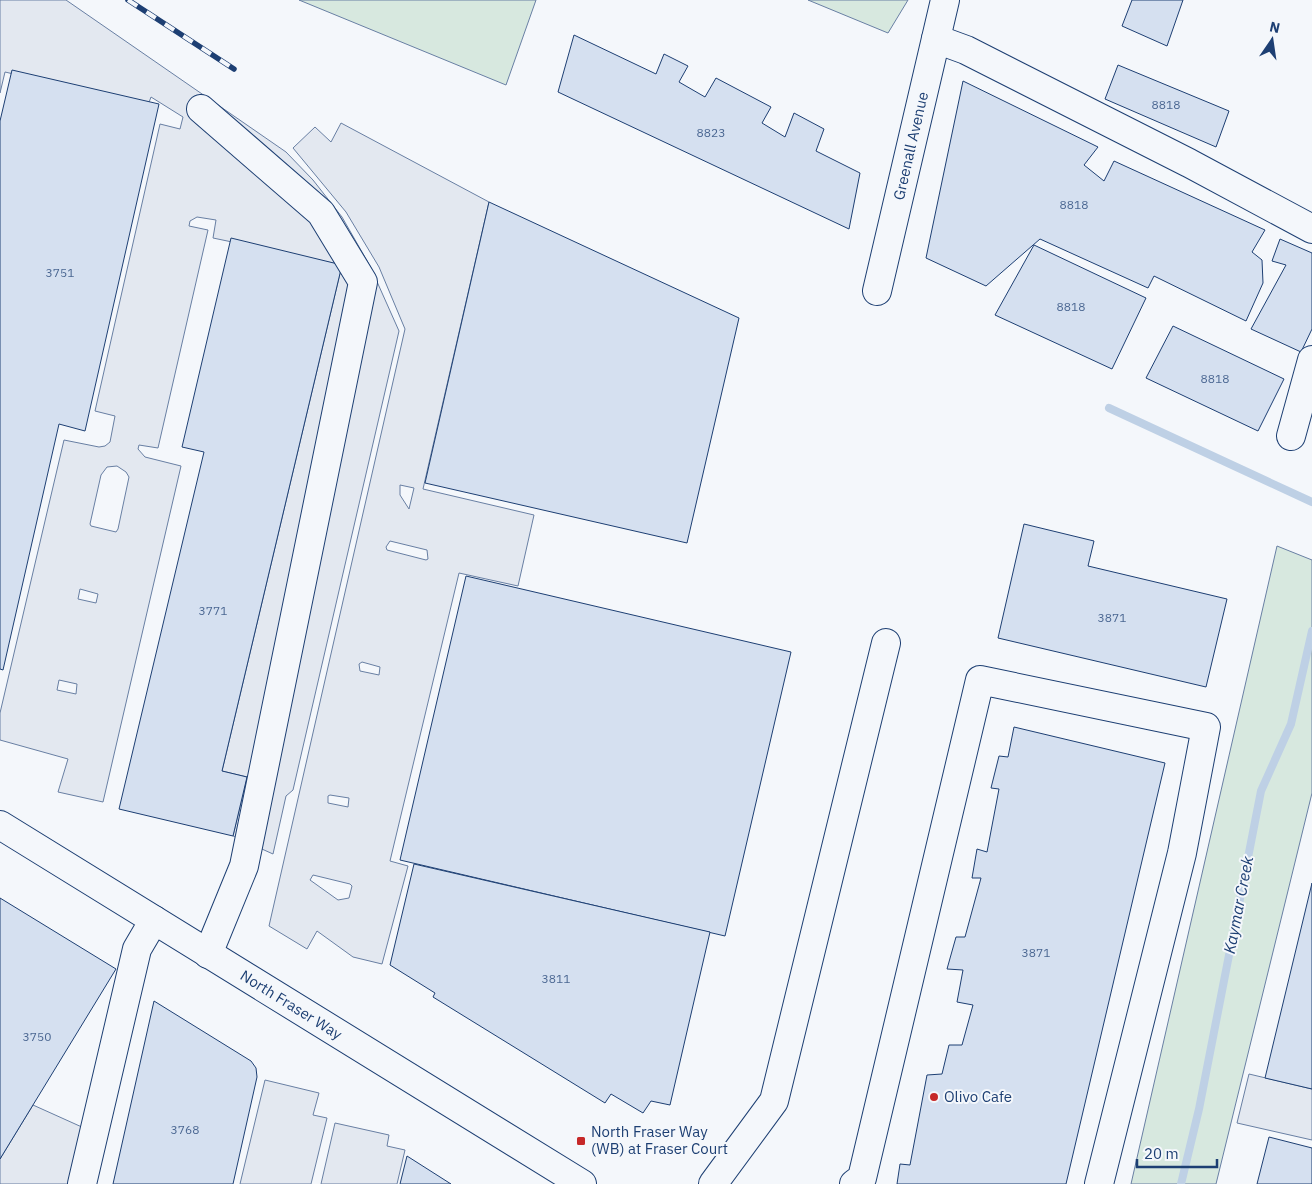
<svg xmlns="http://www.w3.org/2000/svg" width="1312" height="1184" font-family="'IBM Plex Sans',sans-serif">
<rect width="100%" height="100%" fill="#f4f7fb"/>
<!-- green -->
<g fill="#d7e8df" stroke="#687fa3">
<polygon points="299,0 536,0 506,85"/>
<polygon points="808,0 908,0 888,33"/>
<polygon points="1277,546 1312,560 1312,793 1216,1184 1131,1184"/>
</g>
<!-- parking -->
<g fill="#e3e8f0" stroke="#687fa3" fill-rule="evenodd">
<path d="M0 0H66L286 152 313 180 342 217 370 266 399 331 293 790 286 796 273 854 233 836 247 777 222 771 342 265 213 238 216 220 197 217 190 221 189 226 208 230 158 448 139 445 138 449 145 457 181 466 103 802 58 792 68 759 0 740V713L64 440 99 447 105 446 110 442 115 416 95 411 160 124 180 129 183 117 151 97 148 105 5 72 0 93ZM117 466 126 472 129 477 118 529 116 532 91 526 90 524 101 475 107 467ZM80 589 98 594 96 603 78 599ZM59 680 77 684 76 694 57 690Z"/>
<path d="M341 123 489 202 423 489 534 515 518 586 459 573 390 861 408 866 382 964 353 957 317 931 307 949 269 926 405 329 379 267 346 212 293 148 315 127 331 142ZM400 485 414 488 409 509 400 495ZM390 541 427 550 428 559 426 560 387 550 386 547ZM362 662 380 667 379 675 360 671 359 664ZM330 795 349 798 348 807 328 803V796ZM313 875 350 884 352 886 349 898 338 900 310 880Z"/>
<polygon points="1249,1074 1312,1089 1312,1140 1237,1123"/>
<polygon points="265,1080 319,1093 313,1115 327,1118 311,1184 240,1184"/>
<polygon points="33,1105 104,1137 95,1184 0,1184 0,1159"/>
<polygon points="335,1123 389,1135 387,1146 405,1150 397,1184 321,1184"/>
</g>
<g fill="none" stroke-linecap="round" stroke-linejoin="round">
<!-- stream -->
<g stroke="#bed0e5" stroke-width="8">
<polyline points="1109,408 1312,502"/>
<polyline points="1181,1184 1199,1109 1261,791 1291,724 1312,631"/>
</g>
</g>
<!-- building -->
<g fill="#d5e0f0" stroke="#1d3f73">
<polygon points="1132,0 1183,0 1167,46 1122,26"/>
<polygon points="574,35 656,74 664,54 688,66 679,82 705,97 716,78 771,107 762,123 785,137 794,113 824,129 816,151 860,173 849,229 558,92"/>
<polygon points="1118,65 1229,111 1216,147 1105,99"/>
<polygon points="12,70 159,104 85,431 59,424 3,670 0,669 0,121"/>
<polygon points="963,81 1098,147 1084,165 1104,181 1114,161 1265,230 1252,252 1262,260 1263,283 1246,321 1154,276 1148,288 1040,239 986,286 926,258"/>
<polygon points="489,202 739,318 687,543 425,483"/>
<polygon points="231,238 342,265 222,771 247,777 233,836 119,809 204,452 182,447"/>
<polygon points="1280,239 1312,253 1312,329 1301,352 1251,329 1286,265 1272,261"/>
<polygon points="1034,245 1146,298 1112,369 995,315"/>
<polygon points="1173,326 1284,379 1258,431 1146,378"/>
<polygon points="1024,524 1094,541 1088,566 1227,599 1206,687 998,638"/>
<polygon points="466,576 791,652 725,936 400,860"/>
<polygon points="1014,727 1165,763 1066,1184 897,1184 900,1164 910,1165 927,1075 942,1074 949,1045 962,1045 973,1005 957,1002 963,970 947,969 956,937 965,937 981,878 972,878 977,849 987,852 999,789 991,788 999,756 1008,757"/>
<polygon points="414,864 710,932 670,1105 651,1101 643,1113 611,1094 605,1103 433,997 435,993 390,965"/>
<polygon points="1312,883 1312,1089 1265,1078"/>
<polygon points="0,898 116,969 0,1159"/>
<polygon points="154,1001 251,1061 256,1068 257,1077 233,1184 113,1184"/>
<polygon points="1269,1137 1312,1148 1312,1184 1257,1184"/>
<polygon points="407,1156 451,1184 400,1184"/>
</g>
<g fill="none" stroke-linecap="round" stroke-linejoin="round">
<defs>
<g id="minor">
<polyline points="936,39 966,50 1189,163 1312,229"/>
<polyline points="201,109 321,213 363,282 244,866 208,954"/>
<polyline points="877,291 945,0"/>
<polyline points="1291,436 1312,360"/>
<polyline points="0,825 582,1184"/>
<polyline points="82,1184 137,949 154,920"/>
<polyline points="713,1184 774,1101 886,643"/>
<polyline points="854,1184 862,1178 980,680 1206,727 1182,853 1099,1184"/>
</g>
</defs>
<!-- minor casing -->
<use href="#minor" stroke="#1d3f73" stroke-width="30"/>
<!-- minor -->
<use href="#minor" stroke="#f4f7fb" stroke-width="28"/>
<defs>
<polyline id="rail" points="128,0 234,69"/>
</defs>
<!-- rail casing -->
<use href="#rail" stroke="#1d3f73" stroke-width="5.5"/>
<!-- rail -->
<use href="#rail" stroke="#f4f7fb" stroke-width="4" stroke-dasharray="11" stroke-linecap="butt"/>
</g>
<!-- markers -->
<g fill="#c62828" stroke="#f4f7fb" stroke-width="2">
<circle cx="934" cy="1097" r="5"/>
<rect x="576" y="1136" width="10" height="10" rx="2.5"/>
</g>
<g text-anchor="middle" stroke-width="4" stroke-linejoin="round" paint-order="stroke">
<!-- number labels -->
<g font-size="12" fill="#4b6792">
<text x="1166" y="109">8818</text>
<text x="711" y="137">8823</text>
<text x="1074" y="209">8818</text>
<text x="60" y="277">3751</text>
<text x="1071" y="311">8818</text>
<text x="1215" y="383">8818</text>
<text x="213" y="615">3771</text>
<text x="1112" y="622">3871</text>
<text x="1036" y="957">3871</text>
<text x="556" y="983">3811</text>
<text x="37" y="1041">3750</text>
<text x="185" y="1134">3768</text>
</g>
<!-- street labels -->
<g font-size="15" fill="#1d3f73" stroke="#f4f7fb">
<text transform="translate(911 146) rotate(-77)" y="5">Greenall Avenue</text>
<text transform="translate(291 1005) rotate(32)" y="5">North Fraser Way</text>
</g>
<!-- poi labels -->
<g font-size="15" fill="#1d3f73" stroke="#f4f7fb" text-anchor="start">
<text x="944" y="1102">Olivo Cafe</text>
<text x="591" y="1137">North Fraser Way<tspan x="591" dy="17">(WB) at Fraser Court</tspan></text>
</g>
<!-- water labels -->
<g font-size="16" font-style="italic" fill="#1d3f73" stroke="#f4f7fb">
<text transform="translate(1238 905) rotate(-79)" y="6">Kaymar Creek</text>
</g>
</g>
<!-- north arrow -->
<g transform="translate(1272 40) rotate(13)" stroke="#f4f7fb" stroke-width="4" paint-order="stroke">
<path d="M0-4L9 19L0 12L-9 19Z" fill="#1d3f73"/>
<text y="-8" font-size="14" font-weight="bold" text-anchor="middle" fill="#1d3f73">N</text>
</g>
<!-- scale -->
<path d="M1137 1159v8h80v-8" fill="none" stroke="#1d3f73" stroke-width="2.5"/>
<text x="1144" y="1159" font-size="15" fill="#1d3f73" stroke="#f4f7fb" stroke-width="4" paint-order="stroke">20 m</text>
</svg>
